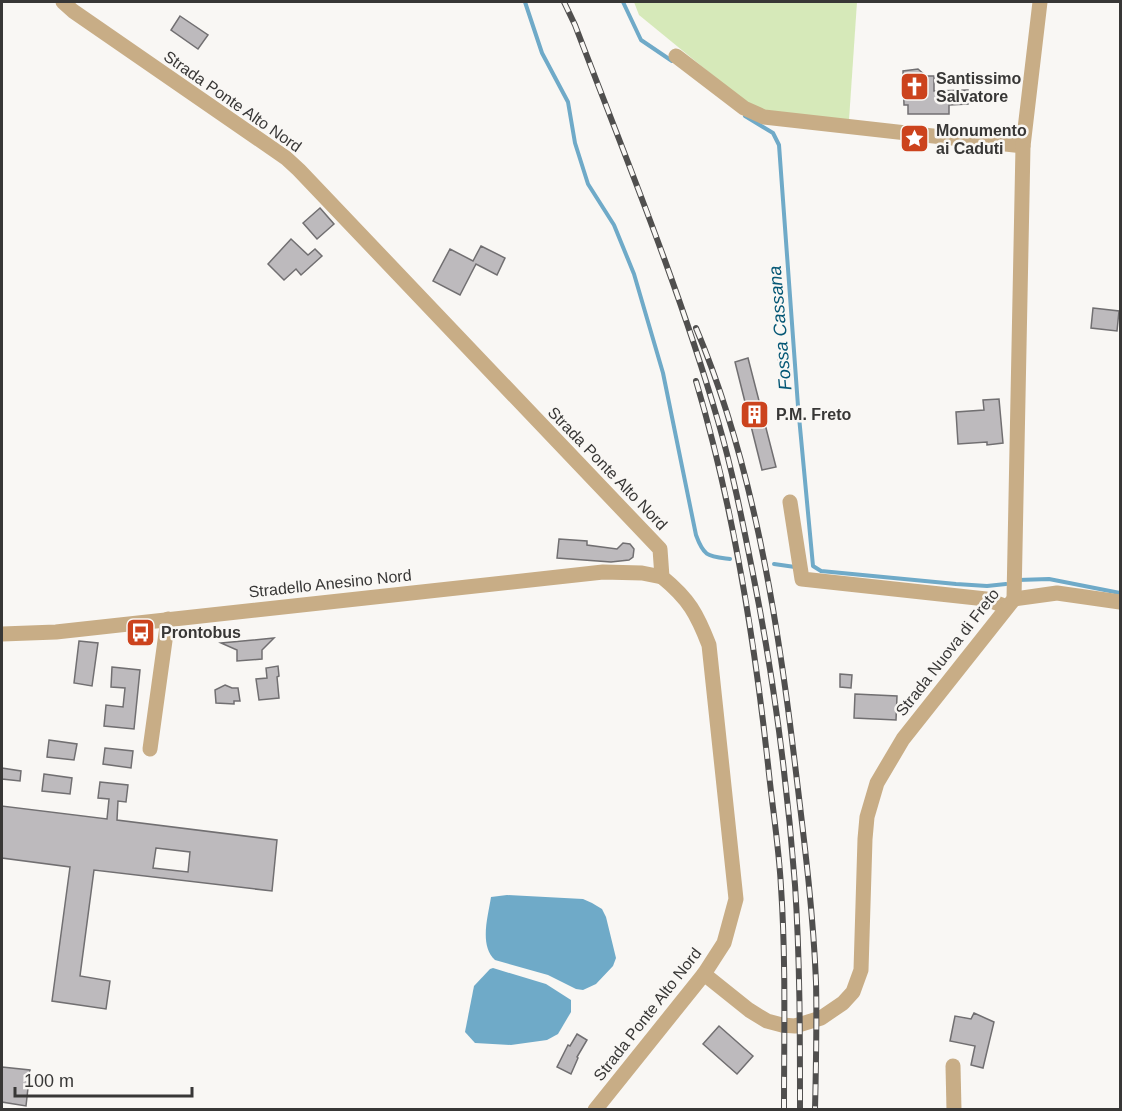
<svg xmlns="http://www.w3.org/2000/svg" width="1122" height="1111" font-family="Arial,sans-serif">
<rect width="100%" height="100%" fill="#f9f7f4"/>
<!-- green -->
<polygon fill="#d6e9b9" points="634,2 857,2 849,120 768,111 749,105 639,15"/>
<!-- water -->
<g fill="#6faac8">
<path d="M507 895 583 899 592 903 602 909 606 917 616 958 613 966 596 984 583 990 576 989 548 975 495 960C479 945 488 917 491 897Z"/>
<polygon points="493,968 546,984 571,1000 571,1012 558,1034 547,1040 511,1045 475,1043 465,1032 474,986 490,969"/>
</g>
<g fill="none" stroke-linecap="round" stroke-linejoin="round">
<!-- stream -->
<g stroke="#6faac8" stroke-width="4">
<path d="M525 2 542 53 568 102 575 143 588 184 614 225 634 274 663 373 696 535C704 557 708 556 730 559"/>
<polyline points="623,2 641,40 672,61"/>
<polyline points="745,116 773,133 779,145 798,406 813,566 821,571 956,584 987,586 1006,584"/>
<polyline points="774,564 795,567"/>
<polyline points="1018,580 1049,579 1120,593"/>
</g>
</g>
<!-- building -->
<g fill="#bdbabd" stroke="#716f71" stroke-width="1.5" fill-rule="evenodd">
<polygon points="180,16 208,35 198,49 171,30"/>
<polygon points="918,69 926,76 934,76 934,91 968,90 968,104 949,105 949,114 908,114 908,105 904,105 903,71"/>
<polygon points="320,208 334,224 317,239 303,223"/>
<polygon points="291,239 308,255 315,249 322,256 301,275 296,269 284,280 268,264"/>
<polygon points="481,246 505,258 497,275 476,264 460,295 433,281 450,249 473,261"/>
<polygon points="1093,308 1119,311 1117,331 1091,328"/>
<polygon points="787,356 791,375 783,377 778,358"/>
<polygon points="748,358 776,467 762,470 735,362"/>
<polygon points="999,399 1003,443 987,445 987,442 958,444 956,412 984,410 983,400"/>
<polygon points="559,539 587,541 587,545 617,549 623,543 630,544 634,549 633,557 629,560 611,562 557,558"/>
<polygon points="274,638 262,650 262,659 237,661 237,650 221,643"/>
<polygon points="79,641 98,643 92,686 74,683"/>
<polygon points="278,666 279,676 277,677 279,698 259,700 256,679 267,678 266,668"/>
<polygon points="112,667 140,670 134,729 104,726 106,705 123,707 125,688 111,687"/>
<polygon points="840,674 852,675 851,688 840,687"/>
<polygon points="225,685 232,688 238,688 240,701 234,701 234,704 216,703 215,690"/>
<polygon points="855,694 897,696 896,720 854,718"/>
<polygon points="49,740 77,744 74,760 47,757"/>
<polygon points="105,748 133,751 131,768 103,764"/>
<polygon points="2,768 21,771 20,781 2,779"/>
<polygon points="44,774 72,778 70,794 42,791"/>
<path d="M100 782 128 785 126 802 118 801 117 820 277 840 272 891 94 870 80 976 110 981 106 1009 52 1001 70 867 2 858V806L107 819 109 799 98 798ZM156 848 190 852 188 872 153 868Z"/>
<polygon points="974,1013 994,1022 983,1068 971,1065 975,1046 950,1041 955,1016 971,1019"/>
<polygon points="719,1026 753,1056 737,1074 703,1044"/>
<polygon points="577,1034 587,1040 577,1057 578,1058 571,1074 557,1067 568,1045 570,1046"/>
<polygon points="2,1067 30,1070 26,1106 2,1102"/>
</g>
<g fill="none" stroke-linecap="round" stroke-linejoin="round">
<!-- minor -->
<g stroke="#c8ad86" stroke-width="15">
<path d="M63 2 73 11 286 158 299 170 660 549 662 577C689 599 697 614 709 645L736 899 724 943 704 974 595 1110"/>
<polyline points="676,56 744,108 764,117 1023,146"/>
<polyline points="790,502 802,579 986,599 1007,607"/>
<polyline points="1014,599 1057,593 1120,602"/>
<polyline points="2,634 56,632 603,572 642,573 662,577"/>
<polyline points="150,749 168,619"/>
<polyline points="704,974 749,1010 767,1021 782,1025 795,1026 821,1018 843,1003 853,992 861,970 865,839 867,817 877,783 903,739 1014,599 1023,146 1040,2"/>
<polyline points="953,1066 954,1110"/>
</g>
<defs>
<g id="rail">
<path d="M564 2 575 25C625 156 679 287 718 421 732 469 742 519 752 569 773 673 787 779 795 885 800 960 800 1035 800 1110"/>
<path d="M696 328C752 461 777 614 794 756 803 831 813 907 816 982 817 1025 816 1067 815 1110"/>
<path d="M696 381C734 509 755 641 769 774 773 811 779 849 781 887 786 961 784 1035 784 1110"/>
</g>
</defs>
<!-- rail casing -->
<use href="#rail" stroke="#504f4e" stroke-width="6"/>
<!-- rail -->
<use href="#rail" stroke="#f9f7f4" stroke-width="4" stroke-dasharray="11" stroke-linecap="butt"/>
</g>
<!-- icons -->
<defs>
<symbol id="church-square" viewBox="-11 -11 22 22"><rect x="-9" y="-9" width="18" height="18" rx="4" fill="#cc431d" stroke="#f9f7f4"/><path d="M-1.2-6h2.4v3.5h3.3v2.4h-3.3V6h-2.4V-.1h-3.3v-2.4h3.3Z" fill="#fff"/></symbol>
<symbol id="sight-square" viewBox="-11 -11 22 22"><rect x="-9" y="-9" width="18" height="18" rx="4" fill="#cc431d" stroke="#f9f7f4"/><path d="M0-6L1.8-2.2L6-1.7L2.9 1.2L3.7 5.4L0 3.3L-3.7 5.4L-2.9 1.2L-6-1.7L-1.8-2.2Z" fill="#fff"/></symbol>
<symbol id="building-square" viewBox="-11 -11 22 22"><rect x="-9" y="-9" width="18" height="18" rx="4" fill="#cc431d" stroke="#f9f7f4"/><path d="M-4-6H4V6H1V3H-1V6H-4ZM-2.5-4.3h1.7v1.8h-1.7ZM.8-4.3h1.7v1.8H.8ZM-2.5-1h1.7V.8h-1.7ZM.8-1h1.7V.8H.8Z" fill="#fff"/></symbol>
<symbol id="bus-square" viewBox="-11 -11 22 22"><rect x="-9" y="-9" width="18" height="18" rx="4" fill="#cc431d" stroke="#f9f7f4"/><path d="M-5-6H5V4H4V6H2V4H-2V6H-4V4H-5ZM-3.5-4V0h7V-4ZM-3.5 1.2v1.5H-2V1.2ZM2 1.2v1.5H3.5V1.2Z" fill="#fff"/></symbol>
</defs>
<g fill-rule="evenodd">
<use href="#church-square" x="898" y="70" width="33" height="33"/>
<use href="#sight-square" x="898" y="122" width="33" height="33"/>
<use href="#building-square" x="738" y="398" width="33" height="33"/>
<use href="#bus-square" x="124" y="616" width="33" height="33"/>
</g>
<g text-anchor="middle" stroke-width="5" stroke-linejoin="round" paint-order="stroke">
<!-- poi labels -->
<g font-size="16" font-weight="bold" fill="#383736" stroke="#f9f7f4" text-anchor="start">
<text x="936" y="84">Santissimo<tspan x="936" dy="18">Salvatore</tspan></text>
<text x="936" y="136">Monumento<tspan x="936" dy="18">ai Caduti</tspan></text>
<text x="776" y="420">P.M. Freto</text>
<text x="161" y="638">Prontobus</text>
</g>
<!-- street labels -->
<g font-size="16" fill="#383736" stroke="#f9f7f4">
<text transform="translate(233 101) rotate(35)" y="6">Strada Ponte Alto Nord</text>
<text transform="translate(608 468) rotate(46)" y="6">Strada Ponte Alto Nord</text>
<text transform="translate(330 583) rotate(-6)" y="6">Stradello Anesino Nord</text>
<text transform="translate(947 652) rotate(-52)" y="6">Strada Nuova di Freto</text>
<text transform="translate(647 1014) rotate(-52)" y="6">Strada Ponte Alto Nord</text>
</g>
<!-- water labels -->
<g font-size="18" font-style="italic" fill="#055775" stroke="#f9f7f4">
<text transform="translate(780 328) rotate(-95)" y="6">Fossa Cassana</text>
</g>
</g>
<!-- border -->
<rect width="1122" height="1111" fill="none" stroke="#383736" stroke-width="6"/>
<!-- scale -->
<path d="M15 1087v9h177v-9" fill="none" stroke="#383736" stroke-width="3"/>
<text x="24" y="1087" font-size="18" fill="#383736" stroke="#f9f7f4" stroke-width="4.5" paint-order="stroke">100 m</text>
</svg>
